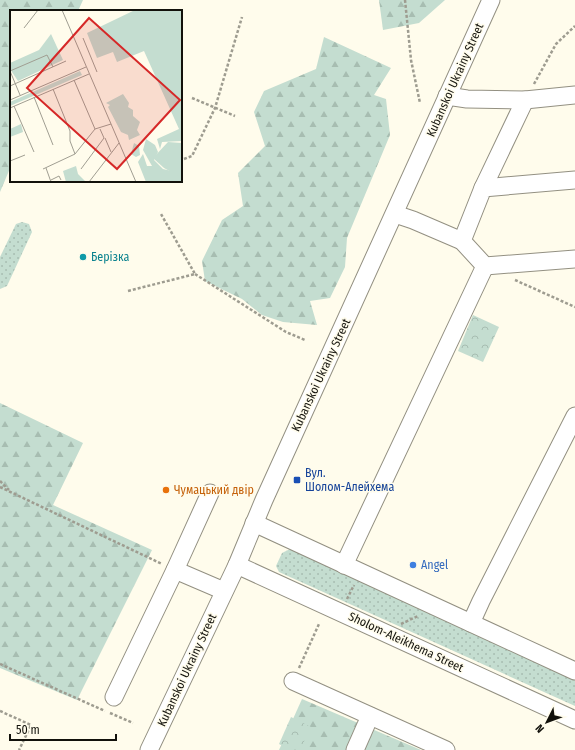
<svg xmlns="http://www.w3.org/2000/svg" width="575" height="750" font-family="'Fira Sans Condensed',sans-serif">
<defs>
<pattern id="grass-dots" width="8" height="8" patternUnits="userSpaceOnUse"><rect width="8" height="8" fill="#c4ddd0"/><path d="M2 2h.1M6 6h.1" fill="none" stroke="#a7bdb1" stroke-width="1.8" stroke-linecap="round"/></pattern>
<pattern id="forest-firs" width="22" height="20" patternUnits="userSpaceOnUse"><rect width="22" height="20" fill="#c4ddd0"/><path d="M5 1l3.5 6h-7zM16 11l3.5 6h-7z" fill="#a7bdb1"/></pattern>
<pattern id="park-crowns" width="20" height="18" patternUnits="userSpaceOnUse"><rect width="20" height="18" fill="#c4ddd0"/><path d="M2 6a3 3 0 1 1 6 0M12 15a3 3 0 1 1 6 0" fill="none" stroke="#a7bdb1"/></pattern>
</defs>
<rect width="100%" height="100%" fill="#fffcec"/>
<!-- grass -->
<g fill="url(#grass-dots)">
<polygon points="22,222 29,224 32,232 7,286 0,289 0,257 16,224"/>
<polygon points="290,549 575,680 575,706 279,572 276,566 282,553"/>
</g>
<!-- forest -->
<g fill="url(#forest-firs)">
<polygon points="0,0 83,0 78,11 11,11 11,166 0,192"/>
<polygon points="379,0 445,0 419,23 383,30"/>
<polygon points="324,37 391,68 374,95 386,99 390,135 347,238 345,267 330,298 310,301 317,325 283,322 262,315 242,299 205,281 202,261 222,220 243,206 238,173 265,146 254,112 264,91 316,69"/>
<polygon points="0,403 83,443 53,505 152,550 77,700 0,668"/>
<polygon points="302,699 421,750 279,750"/>
</g>
<!-- park -->
<g fill="url(#park-crowns)">
<polygon points="473,315 499,327 483,362 458,351"/>
<polygon points="291,717 311,727 300,750 290,750 279,744"/>
</g>
<g fill="none" stroke-linecap="round" stroke-linejoin="round">
<defs>
<g id="minor">
<polyline points="447,96 467,99 525,100 575,95"/>
<polyline points="483,188 525,100"/>
<polyline points="395,214 413,220 462,241 485,266 575,259"/>
<polyline points="462,241 483,188 575,180"/>
<polyline points="254,523 575,671"/>
<polyline points="237,565 575,720"/>
<polyline points="344,565 485,266"/>
<polyline points="175,570 224,591"/>
<polyline points="471,623 481,601 575,416"/>
<polyline points="293,681 446,750"/>
<polyline points="114,697 175,570 210,493"/>
<polyline points="149,750 237,565 264,500 491,0"/>
<polyline points="355,750 370,716"/>
</g>
</defs>
<!-- minor casing -->
<use href="#minor" stroke="#939082" stroke-width="19"/>
<!-- path -->
<g stroke="#9e9c90" stroke-width="2.5" stroke-dasharray="3 2" stroke-linecap="butt">
<polyline points="405,0 411,60 420,103"/>
<polyline points="534,84 556,44 575,26"/>
<polyline points="192,98 235,116"/>
<polyline points="184,159 192,156 215,108 242,17"/>
<polyline points="195,274 286,332 305,340"/>
<polyline points="515,280 575,307"/>
<polyline points="128,291 195,274 161,214"/>
<polyline points="0,481 9,490"/>
<polyline points="0,487 162,564"/>
<polyline points="347,599 354,585"/>
<polyline points="401,624 418,616"/>
<polyline points="0,664 105,711"/>
<polyline points="299,668 319,624"/>
<polyline points="0,711 31,725 19,750"/>
<polyline points="110,713 133,723"/>
</g>
<!-- minor -->
<use href="#minor" stroke="#fff" stroke-width="17"/>
</g>
<!-- markers -->
<circle fill="#0f9aa8" stroke="#fffcec" stroke-width="1.5" cx="83" cy="257" r="4"/>
<rect fill="#1a4fb4" stroke="#fffcec" stroke-width="1.5" x="293" y="476" width="8" height="8" rx="2"/>
<circle fill="#e8710a" stroke="#fffcec" stroke-width="1.5" cx="166" cy="490" r="4"/>
<circle fill="#3f7fe0" stroke="#fffcec" stroke-width="1.5" cx="413" cy="565" r="4"/>
<g text-anchor="middle" stroke-width="3" stroke-linejoin="round" paint-order="stroke">
<!-- street labels -->
<g font-size="12" fill="#12110b" stroke="#fffcec">
<text transform="translate(455 80) rotate(-66)" y="4">Kubanskoi Ukrainy Street</text>
<text transform="translate(321 375) rotate(-65)" y="4">Kubanskoi Ukrainy Street</text>
<text transform="translate(406 642) rotate(25)" y="4">Sholom-Aleikhema Street</text>
<text transform="translate(187 670) rotate(-65)" y="4">Kubanskoi Ukrainy Street</text>
</g>
<!-- culture labels -->
<g font-size="12" fill="#0d838f" stroke="#fffcec" text-anchor="start">
<text x="91" y="261">Берізка</text>
</g>
<!-- transit labels -->
<g font-size="12" fill="#164399" stroke="#fffcec" text-anchor="start">
<text x="305" y="477">Вул.<tspan x="305" dy="14">Шолом-Алейхема</tspan></text>
</g>
<!-- food labels -->
<g font-size="12" fill="#c56008" stroke="#fffcec" text-anchor="start">
<text x="174" y="494">Чумацький двір</text>
</g>
<!-- shop labels -->
<g font-size="12" fill="#366cbe" stroke="#fffcec" text-anchor="start">
<text x="421" y="569">Angel</text>
</g>
</g>
<!-- overview -->
<g transform="translate(10 10)">
<rect width="172" height="172" fill="#fffcec"/>
<path d="M70 61 72 65 0 96V92ZM11 114 13 122 0 127V119ZM66 156 68 164 76 172H56L53 161Z" fill="#c4ddd0"/>
<path d="M125 0H172V131L152 132 150 139 147 129 169 119 134 41 107 52 103 42 87 48 77 23ZM41 24 53 50 8 71 0 59V53L29 40ZM113 84 119 93 118 97 123 100V106L130 112 127 120 130 125 119 130 118 125 111 122 98 97 100 95 96 93ZM136 129 145 135 148 142 144 150 153 159 166 162 172 167V172H136L128 152 133 144 137 156H142L133 140ZM124 133 129 136 130 145 126 147 121 144Z" fill="#c4ddd0"/>
<path d="M158 132 172 133V168L154 158 143 148Z" fill="#c4ddd0"/>
<path fill="none" stroke="#a09e92" stroke-width="1" d="M52 0 126 172M14 18 28 0M73 28 87 62M64 70 85 119M0 76 56 51M43 79 60 121V131L65 144M10 85 0 61 37 45 43 57M24 87 43 135M0 90 76 57M4 96 24 142M0 98 79 64M95 128 101 142M0 151 15 145M36 158 41 172M33 159 65 144 85 119 101 114M71 159 94 128 90 119M41 170 49 166 51 170M79 172 109 133"/>
<path fill="#d62828" fill-opacity="0.15" stroke="#d62828" stroke-width="2" d="M79 8 170 90 107 159 17 78Z"/>
<rect width="172" height="172" fill="none" stroke="#12110b" stroke-width="2"/>
</g>
<!-- north arrow -->
<g transform="translate(547 722) rotate(228)" stroke="#fffcec" stroke-width="3" paint-order="stroke">
<path d="M0-3L7 15L0 10L-7 15Z" fill="#12110b"/>
<text y="-6" font-size="11" font-weight="bold" text-anchor="middle" fill="#12110b">N</text>
</g>
<!-- scale -->
<path d="M10 734v6h106v-6" fill="none" stroke="#12110b" stroke-width="2"/>
<text x="16" y="734" font-size="12" fill="#12110b" stroke="#fffcec" stroke-width="3" paint-order="stroke">50 m</text>
</svg>
